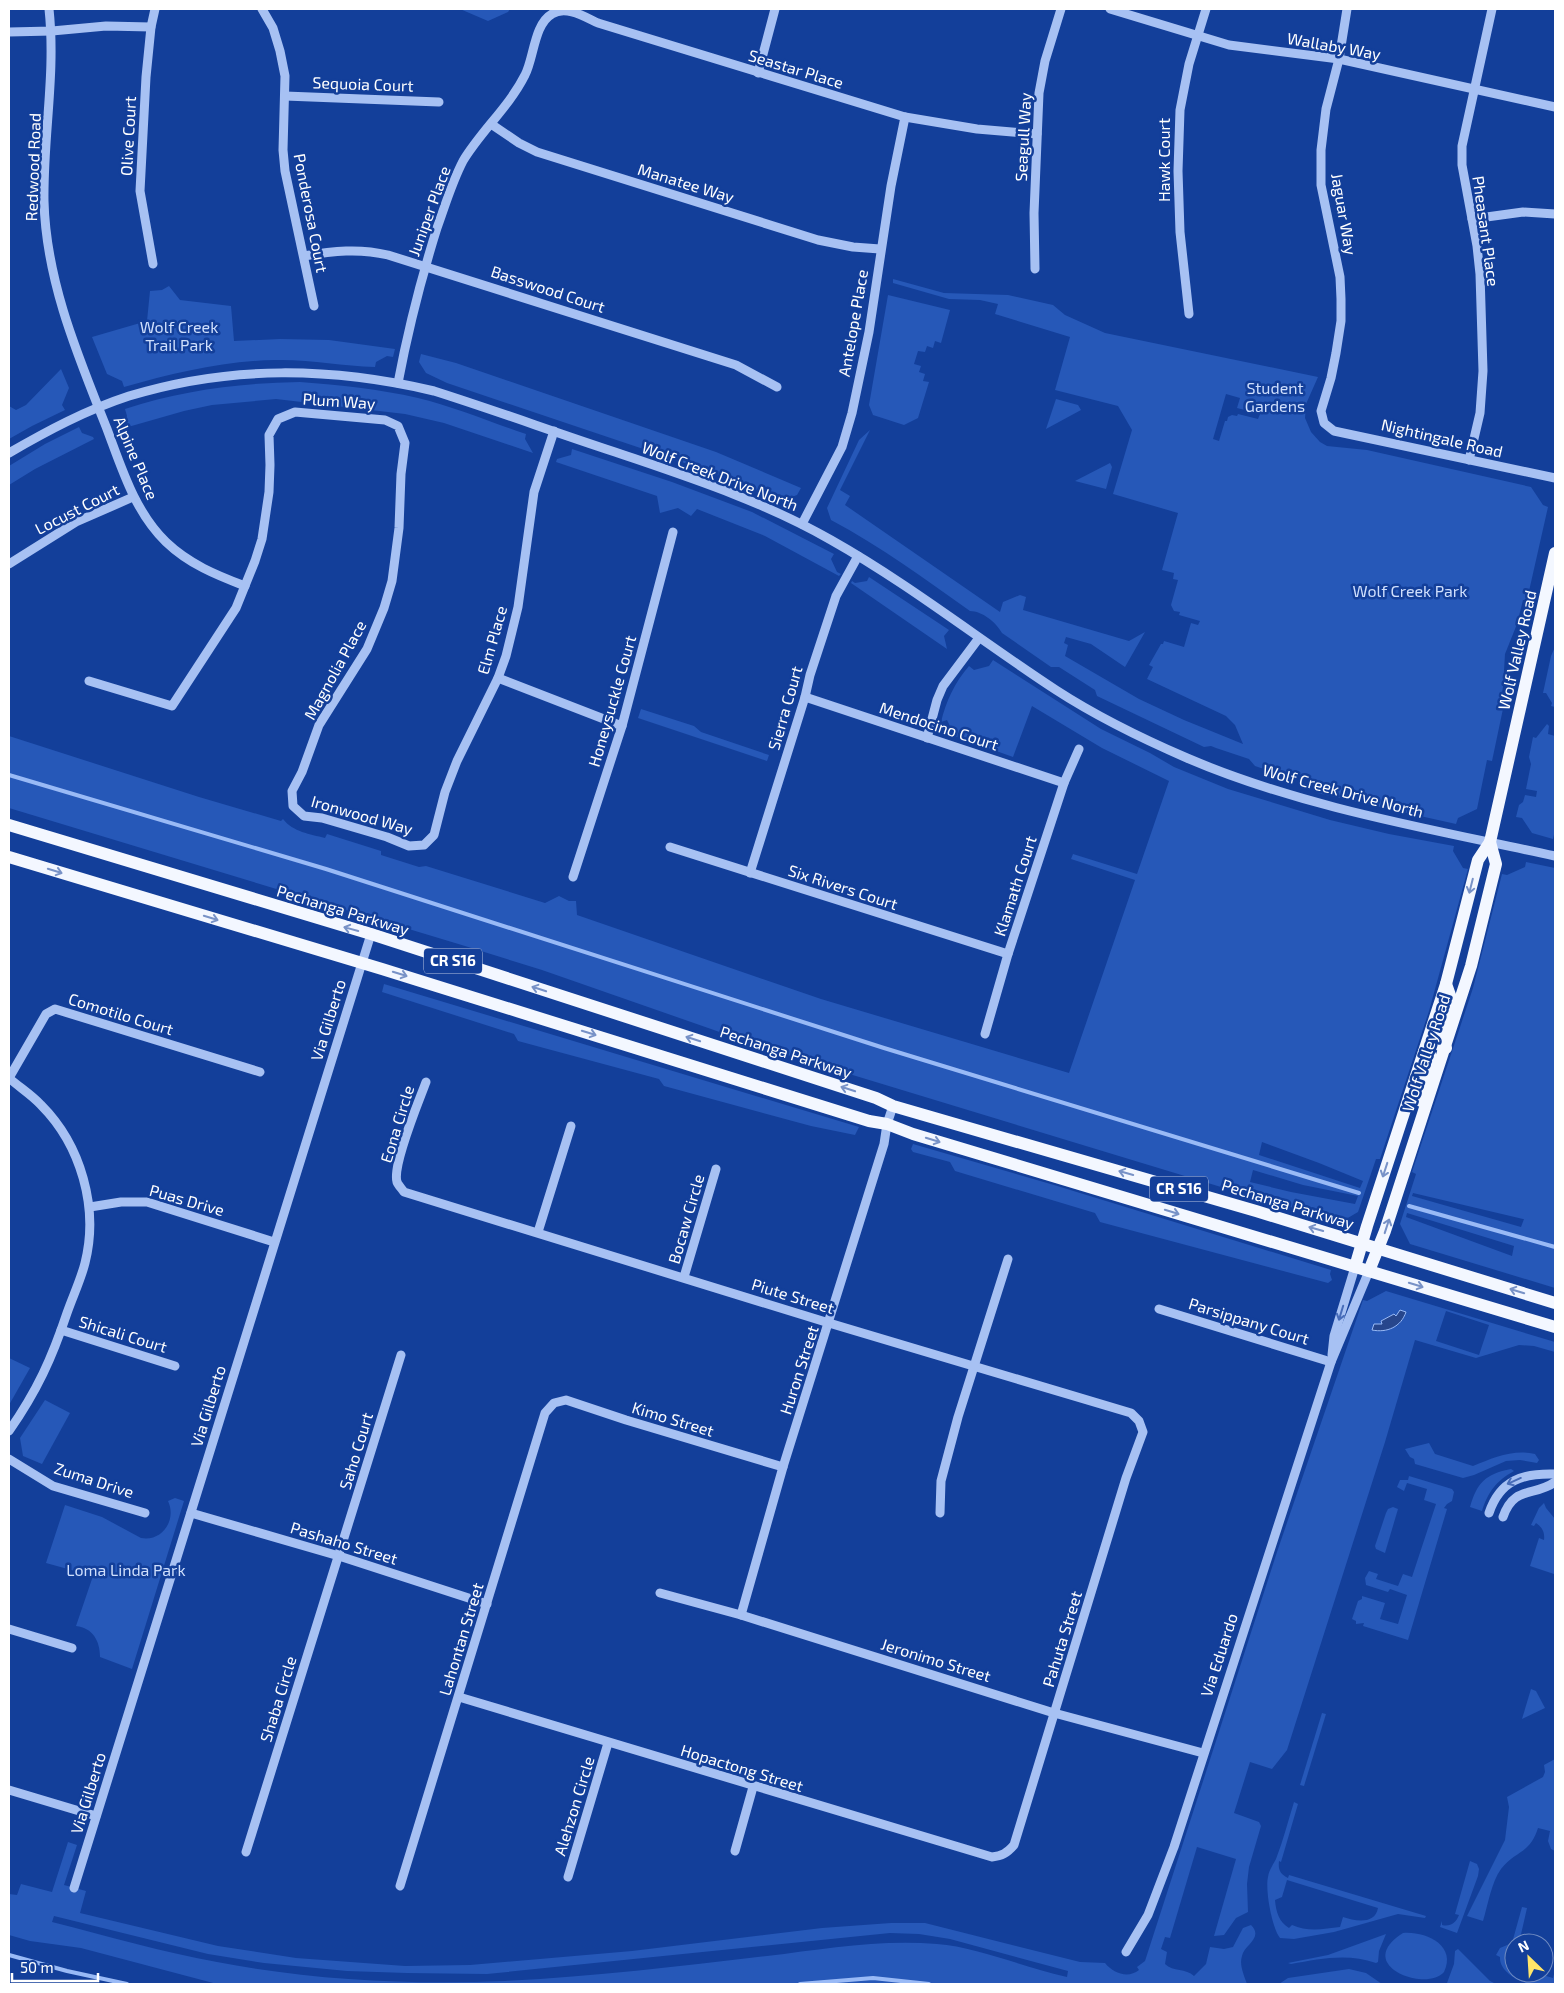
<svg xmlns="http://www.w3.org/2000/svg" width="1564" height="1993" font-family="'Exo 2',sans-serif">
<rect width="100%" height="100%" fill="#133f9a"/>
<!-- green -->
<g fill="#2658b8" fill-rule="evenodd">
<polygon points="460,9 510,9 508,12 488,21"/>
<path d="M893 279 944 293 1008 295 1053 305 1065 315 1105 333 1318 377 1306 404 1305 418 1311 432 1320 442 1327 446 1367 450 1531 487 1543 505 1548 507 1527 600H1523L1517 624 1505 654 1503 687 1500 703 1504 704 1492 761 1487 760 1477 809 1458 818 1456 824 1317 793 1319 787 1315 781 1292 775 1288 777 1255 766 1249 759 1216 748 1211 746 1204 747 1097 696 1095 690 1059 667H1051L1002 633C996 622 982 611 970 611 925 579 880 546 831 520L827 508 859 440 870 430 840 490 850 496 845 505 1000 612 1003 602 1020 595 1026 597 1023 610 1129 641 1145 632 1125 667 1091 644 1066 637 1064 643 1068 645 1065 656 1139 699 1184 720 1243 744 1235 725 1226 716 1147 679 1153 667 1149 665 1161 644H1163L1164 641 1184 647 1191 623 1198 625 1200 621 1179 615 1180 612 1174 611 1171 605 1178 580 1173 579 1174 573 1162 570 1178 513 1113 494 1132 430 1118 406 1055 390 1070 337 995 314 998 304 980 300 949 299 893 283ZM1226 394 1240 398 1237 408 1260 414 1258 419 1238 414 1237 416 1232 415 1228 417 1227 421H1225L1219 441 1213 439Z"/>
<path d="M169 286 180 300 231 306 234 341 280 339 329 340 395 349 393 357 387 356 376 362 375 367C341 366 309 359 275 360 223 361 174 373 124 387L122 381 107 374 92 337 147 321 150 291 162 290Z"/>
<polygon points="888,295 950,310 941,343 935,341 933,348 927,346 925,352 918,351 914,364 921,366 919,372 925,374 923,381 929,382 918,418 904,425 873,415 869,405"/>
<polygon points="421,354 456,363 716,452 801,488 797,495 786,499 760,491 679,461 447,383 426,373 419,362"/>
<polygon points="61,369 69,388 62,405 65,410 32,426 9,439 9,406 16,410 26,405"/>
<path d="M300 382C340 385 379 389 418 398 455 407 490 422 526 434L525 439 533 453 444 423 405 414 276 399 212 405 184 411 121 429 120 426 123 425 127 416 125 409C182 390 241 383 300 382Z"/>
<polygon points="1056,399 1078,405 1081,410 1046,429"/>
<polygon points="79,427 82,433 93,437 94,439 35,469 9,485 9,466 45,444"/>
<polygon points="572,449 672,482 752,512 834,554 831,559 837,572 841,574 839,576 765,536 697,509 691,516 678,508 660,513 657,496 556,462 557,459 571,455"/>
<polygon points="1110,463 1112,467 1106,489 1075,481"/>
<polygon points="869,577 949,630 944,636 947,649 851,583 852,581 855,583 867,581"/>
<polygon points="1555,647 1555,707 1551,706 1552,703 1546,693 1543,693 1551,656"/>
<path d="M993 660 1101 729 1150 753 1174 767 1228 789 1330 820 1389 834 1454 846 1453 851 1463 868 1468 869 1429 1011 1380 1159H1376L1358 1212 1341 1222 1290 1207 1275 1196 1247 1188 1221 1187 777 1052 542 970 465 946 9 808V736L199 797 281 821 283 819C293 832 310 834 325 838L327 834 381 851V855L419 867 426 866 545 903 559 896 569 901H576L577 915 821 999 1069 1073 1135 880 1071 859 1073 854 1137 874 1169 781 1102 748 1032 706 1013 757 949 734 951 728 947 720 941 722C946 701 955 682 969 666L974 670 989 666ZM1262 1142 1319 1163 1363 1181 1360 1188 1259 1155ZM1253 1170 1303 1185 1358 1196 1355 1204 1291 1192 1250 1182Z"/>
<polygon points="641,709 694,726 701,732 769,755 767,761 638,718"/>
<polygon points="1547,724 1549,726 1548,734 1555,736 1555,830 1553,839 1532,833 1522,818 1516,817 1519,805 1523,802 1525,795 1536,797 1537,791 1526,789 1531,764 1529,757 1533,737 1536,738"/>
<path d="M1526 862 1555 868V1288L1410 1244 1400 1224 1416 1174 1412 1172 1473 988 1502 874 1507 875 1525 867ZM1413 1193 1523 1219H1524L1521 1227 1412 1196ZM1407 1213 1514 1246 1512 1256 1406 1217Z"/>
<polygon points="384,984 859,1127 855,1135 811,1126 664,1086 659,1079 518,1041 514,1034 382,992"/>
<polygon points="913,1144 1054,1185 1331,1270 1330,1274 1332,1280 1328,1283 1100,1222 1095,1213 955,1171 950,1162 913,1152 911,1149"/>
<path d="M1386 1291 1555 1342V1352L1534 1346 1519 1345 1476 1358 1415 1340 1385 1442 1287 1750 1272 1769 1250 1762 1234 1813 1259 1822 1261 1826 1249 1867 1247 1884 1248 1912 1236 1918 1224 1935 1214 1936 1236 1859 1197 1847 1170 1938 1165 1937 1161 1949 1167 1952 1165 1964C1173 1972 1186 1968 1194 1976L1206 1964 1210 1947 1224 1949 1233 1947 1243 1928 1251 1925C1264 1938 1244 1945 1242 1956 1239 1965 1244 1975 1247 1984H1250H217L81 1948 30 1941 9 1935V1894L17 1895 21 1884 52 1892 68 1842 77 1845 64 1885 86 1891 80 1913 218 1946 296 1958 405 1966 470 1965 632 1951 822 1928 891 1923H925L1080 1962 1105 1963C1113 1973 1128 1979 1139 1970L1137 1967 1145 1961 1277 1552 1363 1300 1367 1301ZM1446 1311 1489 1325 1479 1355 1436 1341ZM1399 1312 1405 1316 1397 1326 1378 1331 1377 1325 1382 1324 1381 1321 1394 1314 1396 1317ZM54 1916 208 1954 264 1963 347 1971 407 1973 487 1974 890 1933 919 1934 950 1939 1068 1971 1067 1977C1025 1968 978 1947 937 1944 881 1939 823 1949 767 1956 680 1966 593 1977 505 1981 410 1985 311 1980 217 1962 162 1952 107 1936 52 1922Z"/>
<polygon points="9,1358 30,1368 9,1405"/>
<polygon points="45,1400 70,1413 42,1464 23,1456 20,1438"/>
<path d="M1429 1443 1435 1454 1473 1466C1493 1458 1513 1449 1535 1454L1539 1460 1537 1463 1520 1460 1506 1461 1474 1475 1463 1478 1415 1464 1414 1459 1410 1457 1405 1449Z"/>
<path d="M1511 1469 1514 1471C1496 1481 1488 1492 1482 1511L1470 1507C1477 1483 1485 1474 1511 1469Z"/>
<polygon points="1409,1476 1452,1489 1454,1492 1452,1501 1447,1504 1444,1508 1447,1509 1408,1640 1363,1626 1364,1623 1356,1624 1356,1621 1352,1619 1358,1601 1362,1599 1362,1596 1385,1603 1380,1619 1398,1624 1407,1595 1390,1589 1388,1592 1366,1585 1365,1578 1369,1571 1378,1574 1376,1579 1398,1586 1403,1574 1412,1577 1436,1504 1424,1500 1427,1489 1407,1483 1404,1491 1397,1487 1400,1480 1408,1480"/>
<path d="M175 1498 184 1501 132 1669 100 1657C100 1641 93 1628 76 1626L93 1576 46 1563 65 1505 102 1517 141 1538C162 1542 177 1520 168 1501Z"/>
<path d="M1544 1503 1546 1508 1555 1519 1554 1574 1530 1566 1539 1538 1544 1540C1545 1532 1542 1527 1536 1523L1534 1526 1531 1525 1539 1508Z"/>
<polygon points="1393,1507 1398,1509 1385,1553 1376,1549 1375,1546 1386,1513 1388,1509"/>
<polygon points="1531,1689 1536,1691 1545,1708 1522,1719"/>
<polygon points="1322,1713 1326,1714 1304,1786 1300,1785"/>
<path d="M1555 1759V1851L1551 1849 1548 1841 1550 1831 1538 1828C1530 1854 1515 1851 1501 1869 1491 1883 1488 1905 1483 1921L1467 1916 1505 1840 1509 1807 1507 1797 1543 1777 1545 1772 1544 1765Z"/>
<path d="M1294 1802 1298 1804 1281 1862 1279 1861C1278 1870 1280 1874 1288 1878L1289 1875 1426 1916 1425 1918 1398 1914 1334 1932 1294 1939 1280 1938C1272 1928 1265 1890 1268 1877 1269 1870 1273 1865 1276 1859 1283 1841 1288 1821 1294 1802ZM1287 1880 1378 1908C1375 1925 1355 1921 1343 1917L1340 1927C1324 1929 1307 1932 1292 1925L1289 1928C1279 1922 1276 1912 1275 1900L1282 1897Z"/>
<path d="M1470 1861 1477 1864 1479 1869 1478 1876 1457 1933 1440 1927 1442 1921V1925C1450 1927 1456 1923 1459 1915L1455 1914Z"/>
<path d="M1522 1907 1527 1908 1519 1943H1514V1958L1512 1965 1514 1966V1973H1536L1553 1978 1555 1970 1554 1984C1547 1984 1538 1985 1530 1984 1518 1982 1499 1971 1500 1957L1496 1955 1500 1948 1512 1943Z"/>
<path d="M1403 1933C1425 1931 1457 1945 1444 1972 1426 1993 1352 1965 1403 1933Z"/>
<path d="M1386 1934 1379 1951 1378 1962 1376 1963C1347 1953 1320 1959 1291 1964L1288 1963 1328 1955Z"/>
<polygon points="1458,1949 1490,1981 1496,1984 1447,1983 1454,1964 1455,1951"/>
<polygon points="1349,1969 1366,1973 1382,1984 1279,1984 1288,1978"/>
</g>
<!-- water -->
<path fill="#27468c" stroke="#99baf6" d="M1400 1310 1406 1312C1401 1327 1387 1333 1372 1330L1374 1324H1382L1381 1321 1394 1314 1396 1316Z"/>
<g fill="none" stroke-linecap="round" stroke-linejoin="round">
<!-- stream -->
<g stroke="#99baf6" stroke-width="4">
<polyline points="9,775 326,869 884,1048 1359,1193"/>
<polyline points="1409,1206 1555,1247"/>
<polyline points="9,1955 67,1971 127,1984"/>
<polyline points="800,1984 873,1978 929,1984"/>
</g>
<!-- minor -->
<g stroke="#a7c1f3" stroke-width="9">
<path d="M49 9C56 74 43 136 44 201 46 281 78 356 107 429 122 469 135 512 166 542 189 564 216 575 245 586"/>
<polyline points="262,9 273,28 280,51 285,76 283,150 285,171 314,306"/>
<polyline points="1110,9 1229,45 1339,59 1555,107"/>
<polyline points="1347,9 1339,59 1326,109 1321,150 1321,185 1340,277 1341,299 1341,321 1336,353 1331,378 1321,411 1324,423 1334,431 1555,478"/>
<polyline points="9,32 52,31 106,26 151,27"/>
<polyline points="758,73 775,9"/>
<polyline points="285,96 439,102"/>
<polyline points="491,124 519,143 537,152 818,240 853,247 880,249"/>
<polyline points="1472,219 1523,212 1555,214"/>
<path d="M304 256C333 251 359 248 388 255L736 365 777 387"/>
<polyline points="153,264 140,191 146,77 151,27 155,9"/>
<polyline points="1035,269 1034,213 1039,93 1045,61 1061,9"/>
<polyline points="1189,314 1180,232 1178,171 1180,110 1189,64 1206,9"/>
<path d="M398 383C408 330 421 279 437 228 445 206 452 182 463 161 481 131 509 107 525 75 534 58 534 24 552 14 566 5 585 17 598 23L905 117 977 129 1037 134"/>
<path d="M9 453C47 431 86 410 129 396 231 365 331 367 434 391 494 410 554 432 615 452 688 477 763 501 831 540 909 584 981 641 1056 690 1096 716 1143 739 1187 758 1304 808 1431 829 1555 856"/>
<polyline points="1469,460 1480,413 1483,371 1480,274 1477,246 1462,165 1462,146 1492,9"/>
<polyline points="802,524 842,447 852,413 869,332 891,186 905,117"/>
<polyline points="9,564 76,522 133,497"/>
<polyline points="498,678 622,726"/>
<polyline points="89,681 172,706 236,608 255,561 262,539 269,492 270,465 269,435 278,419 295,412 385,420 398,426 405,443 401,474 399,528 392,581 384,608 367,649 319,725 302,772 292,791 293,806 304,816 322,818 387,837 409,846 424,845 434,835 445,792 457,761 498,678 506,656 518,607 534,492 554,431"/>
<polyline points="805,697 1064,783"/>
<polyline points="927,738 937,700 943,686 979,638"/>
<polyline points="670,847 1008,954"/>
<polyline points="750,873 805,697 810,675 836,596 858,556"/>
<polyline points="573,877 622,726 673,532"/>
<polyline points="985,1034 1008,954 1064,783 1079,749"/>
<path d="M9 1078C19 1087 32 1095 41 1105 81 1145 99 1208 85 1263 81 1279 73 1296 67 1313 52 1358 37 1391 9 1431"/>
<polyline points="9,1078 46,1014 55,1009 260,1072"/>
<path d="M426 1082C419 1101 392 1165 397 1182 398 1185 402 1189 404 1192L829 1323 1131 1413 1139 1421 1143 1432 1126 1478 1014 1845C1007 1853 1002 1856 992 1857L459 1697"/>
<polyline points="90,1207 121,1202 147,1202 274,1242"/>
<polyline points="538,1232 571,1126"/>
<polyline points="684,1277 716,1169"/>
<polyline points="1159,1309 1331,1362"/>
<polyline points="61,1330 175,1366"/>
<polyline points="1332,1355 1334,1336 1355,1267"/>
<polyline points="9,1459 53,1486 145,1513"/>
<polyline points="191,1513 339,1556 487,1604"/>
<polyline points="940,1513 941,1481 958,1417 1008,1259"/>
<path d="M1489 1513C1500 1480 1523 1473 1555 1474"/>
<path d="M1503 1517C1514 1485 1534 1497 1555 1482"/>
<polyline points="660,1593 741,1615 1054,1713 1203,1753"/>
<polyline points="741,1615 783,1467 884,1144 887,1124 893,1106"/>
<polyline points="9,1629 72,1648"/>
<polyline points="9,1790 96,1816"/>
<polyline points="735,1851 753,1787"/>
<polyline points="246,1852 401,1355"/>
<polyline points="568,1877 608,1743"/>
<polyline points="400,1886 545,1413 554,1403 566,1400 626,1420 783,1467"/>
<polyline points="74,1888 371,934"/>
<polyline points="1126,1952 1148,1915 1174,1847 1331,1362 1369,1271"/>
</g>
<!-- major -->
<g stroke="#f3f7ff" stroke-width="12">
<polyline points="9,825 371,934 876,1098 893,1106 1256,1211 1555,1303"/>
<polyline points="9,857 382,969 869,1121 887,1124 913,1134 1555,1327"/>
<polyline points="1446,984 1451,998 1439,1039 1441,1046 1446,1048"/>
<polyline points="1421,1101 1420,1098 1432,1060 1430,1055 1424,1052"/>
<polyline points="1355,1267 1367,1226 1446,984 1478,860 1490,842 1555,553"/>
<polyline points="1369,1271 1385,1231 1471,966 1496,864 1490,842"/>
</g>
</g>
<!-- one-way arrows -->
<defs><path id="oneway-shaft" d="M-6 0H5M1.5-3L5.5 0L1.5 3" fill="none" stroke-width="1.6" stroke-linecap="round" stroke-linejoin="round" transform="scale(1.25)"/></defs>
<g stroke="#7892c7">
<use href="#oneway-shaft" transform="translate(55 871) rotate(17)"/>
<use href="#oneway-shaft" transform="translate(1471 886) rotate(104)"/>
<use href="#oneway-shaft" transform="translate(211 918) rotate(17)"/>
<use href="#oneway-shaft" transform="translate(351 929) rotate(-165)"/>
<use href="#oneway-shaft" transform="translate(400 974) rotate(17)"/>
<use href="#oneway-shaft" transform="translate(539 989) rotate(-162)"/>
<use href="#oneway-shaft" transform="translate(589 1033) rotate(17)"/>
<use href="#oneway-shaft" transform="translate(693 1039) rotate(-162)"/>
<use href="#oneway-shaft" transform="translate(848 1089) rotate(-162)"/>
<use href="#oneway-shaft" transform="translate(933 1140) rotate(17)"/>
<use href="#oneway-shaft" transform="translate(1385 1170) rotate(108)"/>
<use href="#oneway-shaft" transform="translate(1126 1173) rotate(-164)"/>
<use href="#oneway-shaft" transform="translate(1172 1212) rotate(17)"/>
<use href="#oneway-shaft" transform="translate(1387 1226) rotate(-72)"/>
<use href="#oneway-shaft" transform="translate(1316 1229) rotate(-164)"/>
<use href="#oneway-shaft" transform="translate(1416 1285) rotate(17)"/>
<use href="#oneway-shaft" transform="translate(1517 1291) rotate(-163)"/>
</g>
<g stroke="#476cb9">
<use href="#oneway-shaft" transform="translate(1341 1313) rotate(107)"/>
<use href="#oneway-shaft" transform="translate(1514 1481) rotate(156)"/>
</g>
<g text-anchor="middle" stroke-width="5" stroke-linejoin="round" paint-order="stroke">
<!-- shield labels -->
<g fill="#133f9a" stroke="#b8c5e1" stroke-width="1">
<rect x="424" y="948.5" width="58" height="25" rx="4"/>
<rect x="1150" y="1176.5" width="58" height="25" rx="4"/>
</g>
<g font-size="15" font-weight="bold" fill="#fff">
<text x="453" y="966">CR S16</text>
<text x="1179" y="1194">CR S16</text>
</g>
<!-- street labels -->
<g font-size="16" fill="#fff" stroke="#133f9a">
<text transform="translate(1334 46) rotate(10)" y="6">Wallaby Way</text>
<text transform="translate(796 69) rotate(17)" y="6">Seastar Place</text>
<text transform="translate(363 84) rotate(2)" y="6">Sequoia Court</text>
<text transform="translate(128 136) rotate(-87)" y="6">Olive Court</text>
<text transform="translate(1023 137) rotate(-87)" y="6">Seagull Way</text>
<text transform="translate(1164 160) rotate(-90)" y="6">Hawk Court</text>
<text transform="translate(33 167) rotate(-88)" y="6">Redwood Road</text>
<text transform="translate(686 183) rotate(17)" y="6">Manatee Way</text>
<text transform="translate(429 211) rotate(-70)" y="6">Juniper Place</text>
<text transform="translate(311 213) rotate(79)" y="6">Ponderosa Court</text>
<text transform="translate(1344 214) rotate(80)" y="6">Jaguar Way</text>
<text transform="translate(1486 231) rotate(82)" y="6">Pheasant Place</text>
<text transform="translate(548 289) rotate(18)" y="6">Basswood Court</text>
<text transform="translate(853 323) rotate(-80)" y="6">Antelope Place</text>
<text transform="translate(339 401) rotate(4)" y="6">Plum Way</text>
<text transform="translate(1442 438) rotate(13)" y="6">Nightingale Road</text>
<text transform="translate(136 458) rotate(67)" y="6">Alpine Place</text>
<text transform="translate(720 476) rotate(21)" y="6">Wolf Creek Drive North</text>
<text transform="translate(77 509) rotate(-27)" y="6">Locust Court</text>
<text transform="translate(492 640) rotate(-74)" y="6">Elm Place</text>
<text transform="translate(1517 650) rotate(-77)" y="6">Wolf Valley Road</text>
<text transform="translate(335 670) rotate(-61)" y="6">Magnolia Place</text>
<text transform="translate(612 701) rotate(-74)" y="6">Honeysuckle Court</text>
<text transform="translate(785 708) rotate(-74)" y="6">Sierra Court</text>
<text transform="translate(939 726) rotate(18)" y="6">Mendocino Court</text>
<text transform="translate(1343 791) rotate(15)" y="6">Wolf Creek Drive North</text>
<text transform="translate(362 815) rotate(16)" y="6">Ironwood Way</text>
<text transform="translate(1015 886) rotate(-72)" y="6">Klamath Court</text>
<text transform="translate(843 887) rotate(18)" y="6">Six Rivers Court</text>
<text transform="translate(343 910) rotate(17)" y="6">Pechanga Parkway</text>
<text transform="translate(121 1014) rotate(17)" y="6">Comotilo Court</text>
<text transform="translate(328 1020) rotate(-73)" y="6">Via Gilberto</text>
<text transform="translate(786 1052) rotate(18)" y="6">Pechanga Parkway</text>
<text transform="translate(1426 1053) rotate(-72)" y="6">Wolf Valley Road</text>
<text transform="translate(397 1124) rotate(-73)" y="6">Eona Circle</text>
<text transform="translate(187 1200) rotate(16)" y="6">Puas Drive</text>
<text transform="translate(1288 1204) rotate(17)" y="6">Pechanga Parkway</text>
<text transform="translate(686 1219) rotate(-74)" y="6">Bocaw Circle</text>
<text transform="translate(793 1296) rotate(17)" y="6">Piute Street</text>
<text transform="translate(1249 1321) rotate(17)" y="6">Parsippany Court</text>
<text transform="translate(123 1334) rotate(17)" y="6">Shicali Court</text>
<text transform="translate(799 1370) rotate(-72)" y="6">Huron Street</text>
<text transform="translate(208 1406) rotate(-73)" y="6">Via Gilberto</text>
<text transform="translate(673 1419) rotate(17)" y="6">Kimo Street</text>
<text transform="translate(356 1451) rotate(-73)" y="6">Saho Court</text>
<text transform="translate(94 1480) rotate(18)" y="6">Zuma Drive</text>
<text transform="translate(344 1543) rotate(17)" y="6">Pashaho Street</text>
<text transform="translate(461 1639) rotate(-73)" y="6">Lahontan Street</text>
<text transform="translate(1062 1639) rotate(-73)" y="6">Pahuta Street</text>
<text transform="translate(1219 1655) rotate(-72)" y="6">Via Eduardo</text>
<text transform="translate(936 1660) rotate(17)" y="6">Jeronimo Street</text>
<text transform="translate(278 1699) rotate(-73)" y="6">Shaba Circle</text>
<text transform="translate(742 1768) rotate(17)" y="6">Hopactong Street</text>
<text transform="translate(88 1793) rotate(-73)" y="6">Via Gilberto</text>
<text transform="translate(574 1806) rotate(-73)" y="6">Alehzon Circle</text>
</g>
<!-- park labels -->
<g font-size="16" fill="#cfdffd" stroke="#133f9a">
<text x="179" y="333">Wolf Creek<tspan x="179" dy="18">Trail Park</tspan></text>
<text x="1275" y="394">Student<tspan x="1275" dy="18">Gardens</tspan></text>
<text x="1410" y="597">Wolf Creek Park</text>
<text x="126" y="1576">Loma Linda Park</text>
</g>
</g>
<!-- border -->
<rect width="1564" height="1993" fill="none" stroke="#ffffff" stroke-width="20"/>
<!-- north arrow -->
<g transform="translate(1529 1958) rotate(335)"><circle r="24" fill="#133f9a" stroke="#718cc2"/>
<path d="M0-4L9 19L0 12L-9 19Z" fill="#ffe569"/>
<text y="-8" font-size="14" font-weight="bold" text-anchor="middle" fill="#ffffff">N</text>
</g>
<!-- scale -->
<path d="M12 1973v8h86v-8" fill="none" stroke="#ffffff" stroke-width="2.5"/>
<text x="20" y="1973" font-size="15" fill="#ffffff" stroke="#133f9a" stroke-width="4" paint-order="stroke">50 m</text>
</svg>
